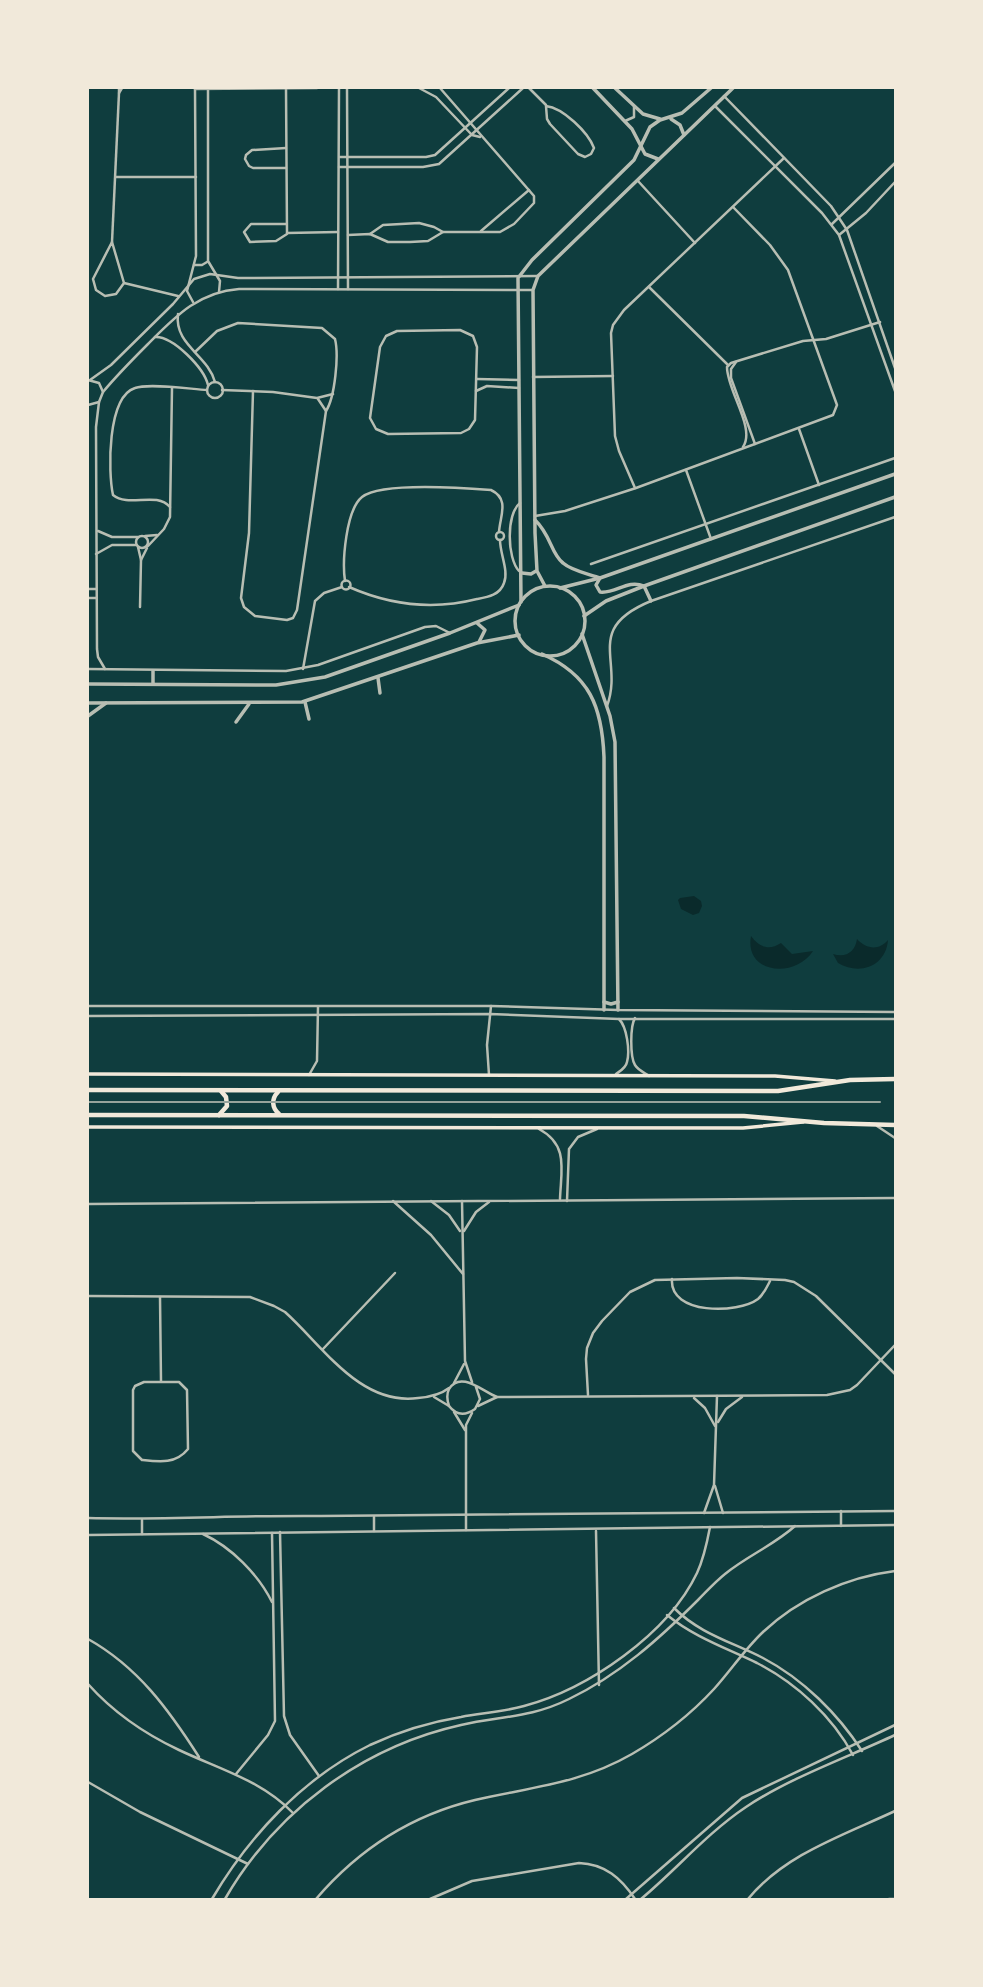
<svg xmlns="http://www.w3.org/2000/svg" width="983" height="1987" font-family="'PT Sans',sans-serif">
<rect width="100%" height="100%" fill="#0f3d3e"/>
<!-- water -->
<g fill="#0a2a2b">
<polygon points="694,896 701,901 702,906 699,913 693,915 681,909 678,900 680,898"/>
<path d="M751 936C759 947 769 951 781 943L792 954 813 951C795 979 744 974 751 936Z"/>
<path d="M857 939C866 949 879 951 888 940 886 966 860 976 838 963L833 954C846 958 855 952 857 939Z"/>
</g>
<g fill="none" stroke-linecap="round" stroke-linejoin="round">
<!-- minor -->
<g stroke="#b8beb3" stroke-width="2.5">
<polyline points="119,88 119,93 122,88"/>
<polyline points="208,88 208,261 220,281 219,292"/>
<polyline points="286,88 287,233 338,232"/>
<polyline points="347,88 348,289"/>
<polyline points="419,88 436,97 472,135 480,137"/>
<polyline points="529,88 546,105"/>
<polyline points="195,89 317,88"/>
<polyline points="724,96 831,206 847,230 895,368"/>
<path d="M546 106C563 108 588 132 594 148L591 154 585 157 578 154 550 124 547 119Z"/>
<polyline points="715,106 822,213 839,235 895,391"/>
<polyline points="625,121 634,117 634,107"/>
<polyline points="340,157 426,157 435,155 509,88"/>
<polyline points="339,167 423,167 439,164 523,88"/>
<polyline points="286,168 253,168 249,166 245,159 246,155 252,150 286,148"/>
<polyline points="116,177 196,177"/>
<polyline points="638,181 695,243"/>
<polyline points="286,224 251,224 244,232 250,242 276,241 287,234"/>
<polyline points="832,224 895,163"/>
<polyline points="481,231 529,190"/>
<polyline points="370,234 383,225 419,223 434,227 443,232 500,232 514,224 534,203 534,196 440,88"/>
<polyline points="348,235 370,234 388,242 410,242 428,241 443,232"/>
<polyline points="839,235 866,213 895,182"/>
<polyline points="112,242 119,93"/>
<polygon points="112,242 124,283 116,294 105,296 96,290 93,279"/>
<polyline points="194,265 202,265 207,262"/>
<polyline points="124,283 178,296"/>
<polyline points="649,287 728,365"/>
<polyline points="338,289 339,88"/>
<polyline points="193,302 187,291 196,256 195,88"/>
<path d="M178 314C174 345 208 355 215 382"/>
<polygon points="460,330 473,336 477,347 475,420 469,429 461,433 388,434 376,429 370,418 380,347 386,336 397,331"/>
<path d="M155 337C173 336 204 368 208 385"/>
<path d="M195 352 217 331 238 323 322 328 335 339C339 355 335 397 326 411L297 610 293 618 287 620 255 616 244 607 241 598 249 533 253 391"/>
<polyline points="736,362 731,369 731,378 755,444"/>
<polyline points="533,377 613,376"/>
<polyline points="477,379 519,380"/>
<polyline points="88,380 99,383 103,392 99,402 88,405"/>
<polyline points="90,380 111,365 173,304 194,279 210,274 238,278 538,276"/>
<circle cx="215" cy="390" r="8"/>
<polyline points="222,390 273,392 317,398 333,394"/>
<polyline points="476,391 487,386 519,388"/>
<path d="M103 392C117 375 132 360 148 344 175 317 198 292 239 289L532 290"/>
<polyline points="318,399 326,411"/>
<polyline points="99,402 96,427 97,649 98,657 105,669"/>
<polyline points="799,429 819,485"/>
<path d="M743 447C756 428 727 391 727 367L731 363 803 341 826 339 880 322"/>
<polyline points="686,470 711,539"/>
<polyline points="635,488 619,451 615,436 611,333 613,325 624,310 784,158"/>
<path d="M170 507C156 491 129 508 113 495 108 472 107 397 135 388 149 383 190 389 207 390"/>
<polyline points="535,516 565,511 636,488 833,415 837,405 788,270 770,245 733,207"/>
<polyline points="98,531 112,537 138,537"/>
<circle cx="500" cy="536" r="4"/>
<circle cx="142" cy="542" r="6"/>
<polyline points="145,536 157,535"/>
<polyline points="148,546 164,529 170,517 172,388"/>
<polyline points="138,547 141,560 140,607"/>
<polyline points="96,554 112,545 136,545"/>
<polyline points="141,560 147,548"/>
<polyline points="591,564 895,458"/>
<path d="M519 571C507 558 506 514 520 503"/>
<circle cx="346" cy="585" r="4.5"/>
<path d="M345 581C342 561 346 510 362 497 381 482 465 488 491 490 510 499 500 516 499 532"/>
<path d="M349 587C390 605 434 610 477 599 488 597 500 595 504 583 509 571 500 554 500 540"/>
<polyline points="88,589 96,589"/>
<polyline points="88,598 96,598"/>
<polyline points="88,669 286,671 318,665 425,627 436,626 450,633"/>
<polyline points="303,669 315,601 324,593 342,587"/>
<path d="M607 706C624 660 583 629 651 601L895 517"/>
<polyline points="88,1006 491,1006 618,1010 895,1012"/>
<polyline points="88,1016 490,1014 619,1019 895,1019"/>
<path d="M635 1018C630 1026 630 1057 635 1065 638 1070 645 1073 649 1076"/>
<path d="M616 1074C620 1071 626 1068 627 1062 630 1051 627 1027 619 1019"/>
<polyline points="309,1075 317,1061 318,1007"/>
<polyline points="489,1075 487,1045 491,1006"/>
<polyline points="877,1126 895,1138"/>
<path d="M539 1129C569 1145 561 1170 560 1199"/>
<polyline points="393,1201 431,1235 463,1274"/>
<polyline points="431,1201 449,1215 460,1231"/>
<polyline points="462,1201 465,1361 472,1382"/>
<polyline points="567,1201 569,1149 578,1137 597,1129"/>
<polyline points="88,1204 895,1198"/>
<polyline points="464,1231 476,1212 489,1202"/>
<path d="M672 1279C669 1315 738 1314 758 1299 764 1294 767 1287 770 1281"/>
<path d="M88 1296 250 1297 274 1306 285 1312C323 1346 360 1406 418 1398 430 1397 440 1395 449 1388"/>
<polyline points="160,1297 161,1381"/>
<polyline points="323,1349 395,1273"/>
<path d="M144 1382H179L187 1390 188 1449C176 1464 160 1462 142 1460L133 1451V1390L135 1386Z"/>
<polyline points="454,1383 464,1364"/>
<path d="M476 1387 480 1399 475 1409C465 1416 456 1415 449 1406 447 1400 446 1395 449 1389 461 1370 483 1392 497 1397L827 1395 850 1390 857 1385 895 1345"/>
<polyline points="588,1395 586,1359 587,1348 593,1333 602,1321 630,1292 655,1280 737,1278 785,1280 794,1282 816,1296 895,1374"/>
<polyline points="434,1397 449,1406"/>
<polyline points="694,1398 705,1408 715,1426"/>
<polyline points="478,1406 497,1397"/>
<polyline points="454,1412 465,1430"/>
<polyline points="718,1422 726,1409 742,1397"/>
<polyline points="715,1486 723,1513"/>
<polyline points="841,1511 841,1526"/>
<polyline points="704,1513 714,1485 717,1396"/>
<path d="M88 1518C166 1520 243 1515 321 1516 513 1516 704 1512 895 1511"/>
<polyline points="142,1520 142,1534"/>
<polyline points="466,1530 466,1425 472,1413"/>
<polyline points="374,1531 374,1517"/>
<polyline points="596,1531 599,1685"/>
<polyline points="280,1532 284,1716 290,1735 319,1776"/>
<path d="M203 1534C231 1547 258 1574 272 1602"/>
<polyline points="88,1535 895,1525"/>
<path d="M674 1608C700 1634 732 1642 763 1658 803 1679 838 1714 862 1751"/>
<path d="M667 1615C694 1637 726 1648 757 1663 796 1683 832 1716 853 1755"/>
<path d="M88 1639C138 1667 169 1710 199 1757"/>
<path d="M88 1684C113 1712 145 1734 179 1750 219 1769 261 1780 293 1813"/>
<polyline points="236,1774 268,1735 275,1721 272,1533"/>
<polyline points="88,1782 140,1812 248,1864"/>
<path d="M212 1899C249 1836 303 1778 370 1745 398 1732 430 1722 461 1717 482 1713 503 1712 524 1706 588 1689 668 1634 697 1573 704 1558 707 1543 710 1527"/>
<path d="M225 1899C276 1811 362 1747 461 1725 500 1716 531 1718 569 1699 619 1675 659 1639 698 1600 707 1591 715 1582 725 1574 747 1556 774 1545 795 1526"/>
<path d="M316 1899C358 1850 412 1815 475 1800 531 1787 580 1784 632 1754 663 1736 690 1715 714 1689 731 1670 745 1649 763 1632 798 1599 847 1577 895 1571"/>
<path d="M430 1899 472 1881 579 1863C605 1864 621 1878 635 1899"/>
<polyline points="626,1899 742,1798 895,1725"/>
<path d="M641 1899C676 1870 707 1833 746 1807 789 1778 848 1757 895 1735"/>
<path d="M748 1899C785 1854 844 1835 895 1811"/>
<polyline points="889,1899 895,1899"/>
</g>
<!-- tertiary -->
<g stroke="#b8beb3" stroke-width="3.5">
<polyline points="593,88 632,129 645,154 658,159"/>
<polyline points="615,88 643,114 660,119"/>
<polyline points="671,119 680,125 684,135"/>
<path d="M535 520C551 535 551 554 563 563 572 571 589 574 600 578L596 585 600 592C616 594 627 579 644 586L651 601"/>
<polyline points="522,573 531,574 536,571"/>
<polyline points="545,586 537,571 535,533 533,290 538,276 733,88"/>
<circle cx="550" cy="621" r="35"/>
<polyline points="560,588 600,578 895,474"/>
<polyline points="521,602 518,278 532,260 634,160 650,127 660,120 682,113 711,88"/>
<polyline points="584,616 606,601 644,586 895,497"/>
<polyline points="477,623 485,630 479,642"/>
<polyline points="582,634 610,716 615,742 618,1010"/>
<path d="M542 654C590 675 602 707 604 757V1010"/>
<polyline points="153,671 153,684"/>
<polyline points="378,678 380,693"/>
<polyline points="88,684 276,685 325,677 450,633 519,605"/>
<polyline points="305,702 309,719"/>
<polyline points="88,703 302,702 477,643 519,635"/>
<polyline points="88,716 106,703"/>
<polyline points="236,722 249,704"/>
<polyline points="604,1002 611,1004 618,1002"/>
</g>
<!-- secondary -->
<g stroke="#f1e9da" stroke-width="3.5">
<polyline points="88,1074 775,1076 835,1081"/>
<polyline points="88,1127 743,1128 803,1122"/>
</g>
<!-- trunk -->
<g stroke="#f1e9da" stroke-width="4.5">
<polyline points="88,1090 778,1091 850,1080 895,1079"/>
<path d="M278 1092C271 1099 272 1108 279 1114"/>
<polyline points="88,1115 744,1116 824,1123 895,1125"/>
<polyline points="219,1115 227,1106 226,1097 221,1091"/>
</g>
<!-- rail -->
<polyline stroke="#97a49c" stroke-width="2" points="88,1102 880,1102"/>
</g>
<!-- border -->
<rect width="983" height="1987" fill="none" stroke="#f1e9da" stroke-width="178"/>
</svg>
